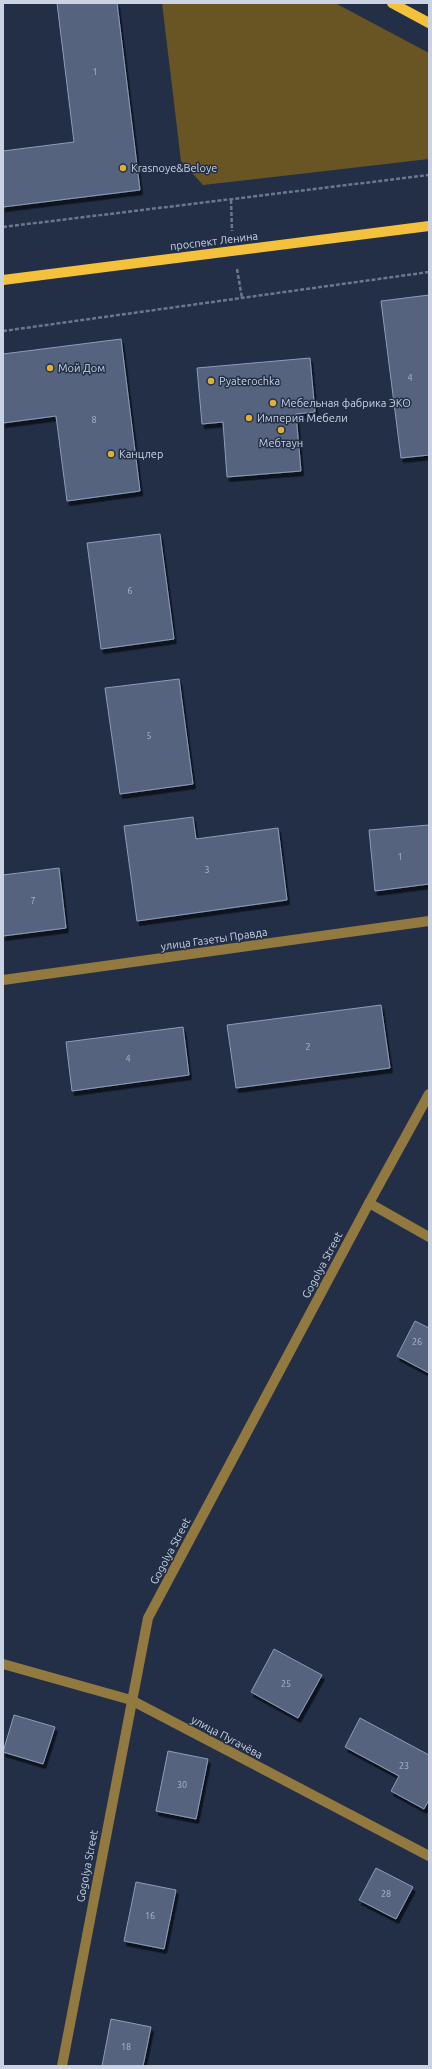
<svg xmlns="http://www.w3.org/2000/svg" width="432" height="2069" font-family="Ubuntu,sans-serif">
<defs>
<filter id="shadow"><feDropShadow dx="2.5" dy="4.5" stdDeviation="0" flood-color="#0009"/></filter>
</defs>
<rect width="100%" height="100%" fill="#222f47"/>
<!-- forest -->
<polygon fill="#695524" points="162,3 335,3 429,53 429,159 203,185 181,161"/>
<!-- building -->
<g fill="#54637e" stroke="#8c9cba" filter="url(#shadow)">
<polygon points="57,3 117,3 140,190 3,207 3,151 74,142"/>
<polygon points="429,295 429,455 401,458 381,301"/>
<polygon points="121,339 140,491 67,501 56,416 3,423 3,354"/>
<polygon points="310,358 315,412 296,414 301,471 227,477 223,422 202,424 197,368"/>
<polygon points="160,534 174,639 101,649 87,543"/>
<polygon points="179,679 193,784 120,794 105,688"/>
<polygon points="193,817 196,839 278,828 287,900 137,921 124,826"/>
<polygon points="429,825 429,884 375,891 369,830"/>
<polygon points="59,868 66,928 3,936 3,875"/>
<polygon points="381,1005 390,1068 236,1088 227,1025"/>
<polygon points="183,1027 189,1075 72,1091 66,1042"/>
<polygon points="415,1321 429,1328 429,1373 397,1356"/>
<polygon points="274,1649 322,1675 298,1718 251,1692"/>
<polygon points="14,1715 55,1727 43,1764 3,1752"/>
<polygon points="360,1718 429,1755 429,1800 424,1809 391,1791 399,1776 345,1747"/>
<polygon points="168,1751 208,1759 196,1819 156,1811"/>
<polygon points="376,1868 413,1887 396,1919 359,1900"/>
<polygon points="136,1882 176,1890 164,1949 124,1941"/>
<polygon points="111,2019 151,2027 143,2066 102,2066"/>
</g>
<g fill="none" stroke-linecap="round" stroke-linejoin="round">
<!-- path -->
<g stroke="#6c778b" stroke-width="2.5" stroke-dasharray="4 2" stroke-linecap="butt">
<polyline points="231,200 232,231"/>
<polyline points="3,227 429,175"/>
<polyline points="237,269 242,298"/>
<polyline points="3,331 429,272"/>
</g>
<!-- minor -->
<g stroke="#917940" stroke-width="10">
<polyline points="3,980 429,921"/>
<polyline points="369,1203 429,1237"/>
<polyline points="3,1664 131,1700 429,1856"/>
<polyline points="62,2066 148,1618 369,1203 429,1094"/>
</g>
<!-- major -->
<g stroke="#f4c13c" stroke-width="10">
<polyline points="392,3 429,23"/>
<polyline points="3,280 429,226"/>
</g>
</g>
<!-- markers -->
<g fill="#e0b034" stroke="#222f47" stroke-width="1.5">
<circle cx="123" cy="168" r="4"/>
<circle cx="50" cy="368" r="4"/>
<circle cx="211" cy="381" r="4"/>
<circle cx="273" cy="403" r="4"/>
<circle cx="249" cy="418" r="4"/>
<circle cx="281" cy="430" r="4"/>
<circle cx="111" cy="454" r="4"/>
</g>
<g text-anchor="middle" stroke-width="3" stroke-linejoin="round" paint-order="stroke">
<!-- number labels -->
<g font-size="9" fill="#adb7ca">
<text x="95" y="75">1</text>
<text x="410" y="381">4</text>
<text x="94" y="423">8</text>
<text x="130" y="594">6</text>
<text x="149" y="739">5</text>
<text x="400" y="860">1</text>
<text x="207" y="873">3</text>
<text x="33" y="904">7</text>
<text x="308" y="1050">2</text>
<text x="128" y="1062">4</text>
<text x="417" y="1345">26</text>
<text x="286" y="1687">25</text>
<text x="404" y="1769">23</text>
<text x="182" y="1788">30</text>
<text x="386" y="1897">28</text>
<text x="150" y="1919">16</text>
<text x="126" y="2050">18</text>
</g>
<!-- poi labels -->
<g font-size="11" fill="#cbd3e3" stroke="#222f47" text-anchor="start">
<text x="131" y="172">Krasnoye&amp;Beloye</text>
<text x="58" y="372">Мой Дом</text>
<text x="219" y="385">Pyaterochka</text>
<text x="281" y="407">Мебельная фабрика ЭКО</text>
<text x="257" y="422">Империя Мебели</text>
<text x="281" y="447" text-anchor="middle">Мебтаун</text>
<text x="119" y="458">Канцлер</text>
</g>
<!-- street labels -->
<g font-size="11" fill="#cbd3e3" stroke="#222f47">
<text transform="translate(214 241) rotate(-7)" y="4">проспект Ленина</text>
<text transform="translate(214 939) rotate(-8)" y="4">улица Газеты Правда</text>
<text transform="translate(322 1265) rotate(-62)" y="4">Gogolya Street</text>
<text transform="translate(170 1551) rotate(-62)" y="4">Gogolya Street</text>
<text transform="translate(227 1737) rotate(28)" y="4">улица Пугачёва</text>
<text transform="translate(87 1866) rotate(-79)" y="4">Gogolya Street</text>
</g>
</g>
<!-- border -->
<rect width="432" height="2069" fill="none" stroke="#cbd3e3" stroke-width="8"/>
</svg>
